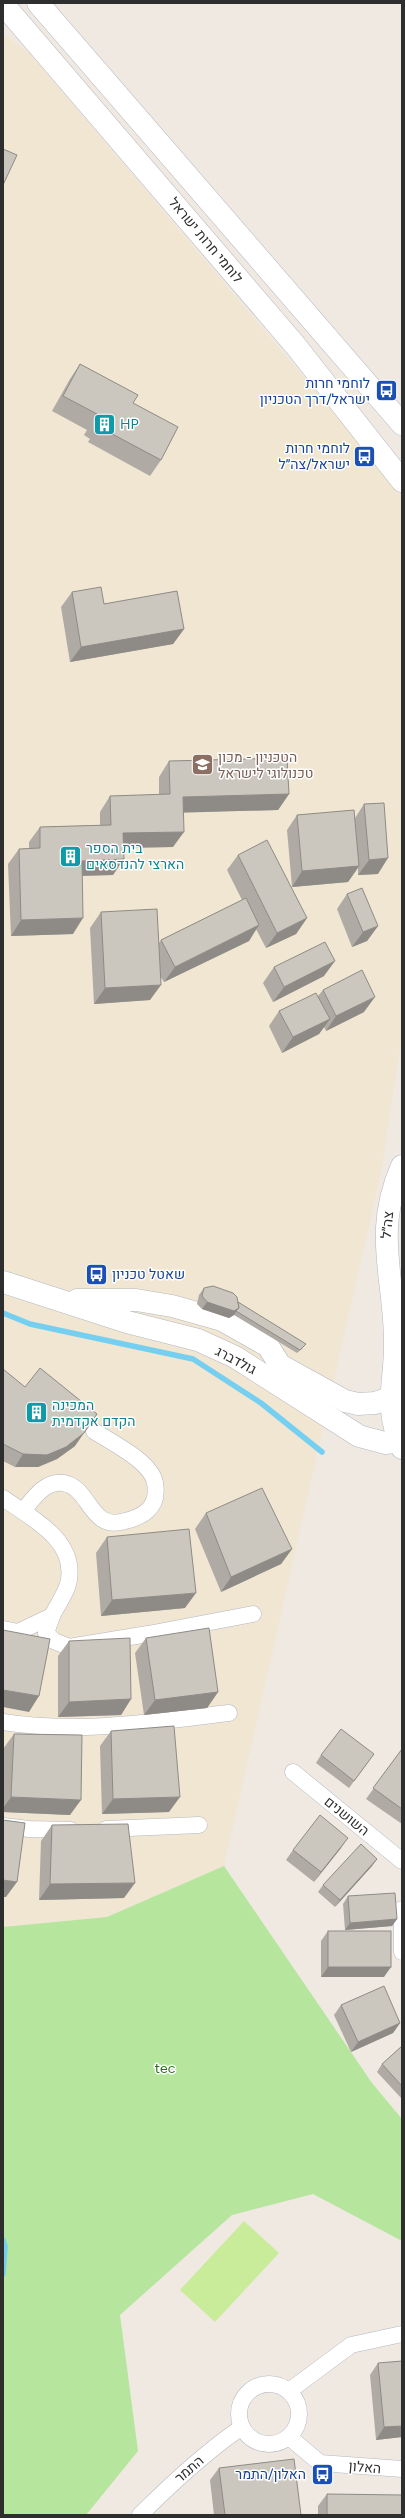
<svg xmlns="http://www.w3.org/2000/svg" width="405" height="2518" font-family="Figtree,Heebo,sans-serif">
<rect width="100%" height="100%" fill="#efe9e1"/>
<!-- education -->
<polygon fill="#f0e6d1" points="3,33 30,54 402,493 402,1036 381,1172 224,1866 107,1917 3,1927"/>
<!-- green -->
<polygon fill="#b6e59e" points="224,1866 372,2083 402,2119 402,2241 313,2194 232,2215 120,2315 138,2451 86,2515 3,2515 3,1927 107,1917"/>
<!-- pitch -->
<polygon fill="#c9ec9a" points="244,2221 279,2253 215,2322 180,2290"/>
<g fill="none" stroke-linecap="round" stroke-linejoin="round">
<!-- stream -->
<g stroke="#75cff0" stroke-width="5.5">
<polyline points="3,1313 30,1324 193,1359 261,1403 322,1452"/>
<polyline points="3,2240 5,2246 3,2274"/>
</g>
<defs>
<g id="street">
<path d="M3 1498C31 1518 75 1539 69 1579 68 1591 57 1605 52 1616"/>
<path d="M23 1511C33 1499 44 1481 63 1483 91 1487 89 1532 125 1521 134 1519 140 1517 147 1511 155 1504 157 1494 155 1483 152 1462 111 1442 94 1431"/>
<polyline points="3,1629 18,1632 52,1616 46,1633 54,1641 69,1647 148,1634 253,1614"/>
<path d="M3 1722C79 1734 153 1722 229 1713"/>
<polyline points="293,1772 402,1861"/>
<polyline points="3,1826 29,1829 71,1830"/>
<polyline points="106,1829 199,1825"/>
<polyline points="402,1909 402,1952"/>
<circle cx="269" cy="2414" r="30"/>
<polyline points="289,2391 351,2345 402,2334"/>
<polyline points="289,2437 320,2463 402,2469"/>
<path d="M140 2515C172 2483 204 2453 242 2427"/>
</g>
<g id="secondary">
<polyline points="38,3 402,424"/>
<polyline points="3,4 295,345 402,481"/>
<path d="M402 1166C373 1232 394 1274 395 1340 396 1383 383 1404 402 1448"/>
<polyline points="3,1282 127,1322 198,1340 235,1357 359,1436 385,1443 402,1441"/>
<polyline points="77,1300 136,1300 172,1306 222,1320 268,1346 280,1365 345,1401 358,1404 375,1403 402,1394"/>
</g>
</defs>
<!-- street casing -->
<use href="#street" stroke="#b4b7c1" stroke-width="17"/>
<!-- secondary casing -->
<use href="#secondary" stroke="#b4b7c1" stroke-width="23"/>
<!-- street -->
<use href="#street" stroke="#fff" stroke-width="16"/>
<!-- secondary -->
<use href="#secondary" stroke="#fff" stroke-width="22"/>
</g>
<!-- wall -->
<g fill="#afaba4">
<polygon points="80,364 133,403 161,460 150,476 88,442 90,439 84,435 87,430 52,411 70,379"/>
<polygon points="72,592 104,604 184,629 173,644 70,662 61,607"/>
<polygon points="169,761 289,794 278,810 183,812 173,847 124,848 113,875 82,876 73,934 11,936 8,864 19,849 29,849 29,842 40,827 100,825 100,812 110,796 159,795 159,777"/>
<polygon points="364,804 378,874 358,875 358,868 348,882 292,887 287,830 297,815 355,818"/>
<polygon points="238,855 307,918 296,934 266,948 256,929 249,941 164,982 160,976 150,1000 94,1004 90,928 101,912 159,943 161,940 242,900 227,870"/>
<polygon points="347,894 378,926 367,941 352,947 337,909"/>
<polygon points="274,967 324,976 273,1002 263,983"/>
<polygon points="323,990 364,1012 326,1031 324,1027 319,1034 282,1053 269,1026 279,1011 318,996"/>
<polygon points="204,1288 238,1302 303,1348 297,1353 234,1315 229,1318 202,1309 197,1304 199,1295"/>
<polygon points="3,1369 75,1446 57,1459 38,1467 15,1467 3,1461"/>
<polygon points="206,1513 292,1549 281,1564 221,1592 195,1529"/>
<polygon points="107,1537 185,1608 101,1616 96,1553"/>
<polygon points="146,1638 218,1692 207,1708 144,1715 135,1653"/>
<polygon points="69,1641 131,1699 121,1715 58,1717 58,1656"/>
<polygon points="111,1731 169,1812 102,1814 100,1746"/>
<polygon points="14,1734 70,1815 3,1812 3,1749"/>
<polygon points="402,1749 402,1824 366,1799"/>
<polygon points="321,1755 369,1761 349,1788 316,1763"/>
<polygon points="52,1825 124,1898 39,1900 41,1841"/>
<polygon points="341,1848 314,1882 286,1860 293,1850"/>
<polygon points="377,1859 372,1866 335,1907 318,1892 323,1885"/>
<polygon points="348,1896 397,1919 392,1926 345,1930 343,1904"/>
<polygon points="328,1931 384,1977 321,1977 321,1941"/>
<polygon points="341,2005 400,2023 393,2033 351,2052 334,2015"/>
<polygon points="402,2046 402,2099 377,2072 382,2064"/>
<polygon points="378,2363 402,2437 376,2440 370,2375"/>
<polygon points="219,2468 301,2515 214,2515 210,2480"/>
<polygon points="327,2494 402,2515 318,2515 318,2506"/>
</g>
<!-- shaded-wall -->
<g fill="#8e8b86">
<polygon points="184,629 173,644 70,662 81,647"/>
<polygon points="289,794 278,810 172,813 183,797"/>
<polygon points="184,832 173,847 112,848 123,833"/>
<polygon points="388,858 378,874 358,875 369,860"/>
<polygon points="124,859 113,875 71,876 82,861"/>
<polygon points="359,866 348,882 292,887 302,871"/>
<polygon points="83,918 73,934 11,936 21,920"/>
<polygon points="307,918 296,934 266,948 277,933"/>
<polygon points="259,925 249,941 164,982 175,967"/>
<polygon points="378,926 367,941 352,947 363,932"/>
<polygon points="335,961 324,976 273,1002 284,987"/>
<polygon points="161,985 150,1000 94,1004 105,988"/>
<polygon points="375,997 364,1012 326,1031 336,1016"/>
<polygon points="330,1019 319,1034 282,1053 293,1037"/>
<polygon points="207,1302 239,1308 234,1315 229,1318 202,1309"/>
<polygon points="97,1414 75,1446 57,1459 38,1467 15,1467 23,1454"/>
<polygon points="292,1549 281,1564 221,1592 231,1577"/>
<polygon points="196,1593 185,1608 101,1616 112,1600"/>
<polygon points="3,1690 39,1696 29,1712 3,1707"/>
<polygon points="218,1692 207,1708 144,1715 155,1700"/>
<polygon points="131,1699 121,1715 58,1717 69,1702"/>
<polygon points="11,1797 81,1800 70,1815 3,1812 3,1808"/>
<polygon points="180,1797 169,1812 102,1814 113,1799"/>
<polygon points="348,1838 341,1848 314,1882 321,1872"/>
<polygon points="377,1859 372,1866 335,1907 340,1900"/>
<polygon points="3,1880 17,1882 6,1897 3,1897"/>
<polygon points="135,1883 124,1898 39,1900 50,1884"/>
<polygon points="397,1919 392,1926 345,1930 350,1923"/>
<polygon points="328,1967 391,1967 384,1977 321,1977"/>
<polygon points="400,2023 393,2033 351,2052 358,2042"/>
<polygon points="402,2426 402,2437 376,2440 384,2427"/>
</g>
<!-- building -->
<g fill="#cbc7bf" stroke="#8e8b86">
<polygon points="3,149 17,155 3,185"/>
<polygon points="80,364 138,395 133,403 178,427 161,460 99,427 101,423 94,420 97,414 63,396"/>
<polygon points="101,587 104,604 177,591 184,629 81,647 72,592"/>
<polygon points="287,758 289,794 183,797 184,832 123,833 124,859 82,861 83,918 21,920 19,849 40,848 40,827 111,825 110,796 170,794 169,761"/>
<polygon points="384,803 388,858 369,860 364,804"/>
<polygon points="354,810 359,866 302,871 297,815"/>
<polygon points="267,840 307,918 277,933 238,855"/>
<polygon points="362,888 378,926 363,932 347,894"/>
<polygon points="246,898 259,925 175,967 161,940"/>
<polygon points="157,909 161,985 105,988 101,912"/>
<polygon points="325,942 335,961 284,987 274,967"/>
<polygon points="362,970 375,997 336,1016 323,990"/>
<polygon points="316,993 330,1019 293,1037 279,1011"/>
<polygon points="213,1286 233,1293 237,1297 239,1308 234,1311 207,1302 202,1296 204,1288"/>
<polygon points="238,1302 306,1344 300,1350 236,1311 239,1308"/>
<polygon points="40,1368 97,1414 84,1433 66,1447 47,1455 23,1454 3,1444 3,1369 25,1387"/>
<polygon points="262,1488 292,1549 231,1577 206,1513"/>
<polygon points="189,1529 196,1593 112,1600 107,1537"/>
<polygon points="209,1628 218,1692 155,1700 146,1638"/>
<polygon points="3,1630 50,1639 39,1696 3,1690"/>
<polygon points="130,1638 131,1699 69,1702 69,1641"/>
<polygon points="174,1726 180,1797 113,1799 111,1731"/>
<polygon points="341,1729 374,1754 354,1781 321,1755"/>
<polygon points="14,1734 82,1735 81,1800 11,1797"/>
<polygon points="402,1749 402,1809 373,1788"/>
<polygon points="320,1815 348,1838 321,1872 293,1850"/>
<polygon points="3,1820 25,1823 17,1882 3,1880"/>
<polygon points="128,1824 135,1883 50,1884 52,1825"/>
<polygon points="361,1844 377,1859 340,1900 323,1885"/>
<polygon points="395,1893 397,1919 350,1923 348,1896"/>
<rect x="328" y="1931" width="63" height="36"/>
<polygon points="384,1986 400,2023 358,2042 341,2005"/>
<polygon points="402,2046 402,2086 382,2064"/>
<polygon points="402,2361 402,2426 384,2427 378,2363"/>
<polygon points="294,2459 301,2515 225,2515 219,2468"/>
<polygon points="327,2494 402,2495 402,2515 327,2515"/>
</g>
<!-- icons -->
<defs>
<symbol id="bus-square" viewBox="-11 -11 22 22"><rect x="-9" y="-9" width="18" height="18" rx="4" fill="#1a4fb4" stroke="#fff"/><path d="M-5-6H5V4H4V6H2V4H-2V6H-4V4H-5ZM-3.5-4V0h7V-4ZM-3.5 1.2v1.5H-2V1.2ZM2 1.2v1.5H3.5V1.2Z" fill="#fff"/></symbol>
<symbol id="building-square" viewBox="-11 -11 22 22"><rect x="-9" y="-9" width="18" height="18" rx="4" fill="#0f9aa8" stroke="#fff"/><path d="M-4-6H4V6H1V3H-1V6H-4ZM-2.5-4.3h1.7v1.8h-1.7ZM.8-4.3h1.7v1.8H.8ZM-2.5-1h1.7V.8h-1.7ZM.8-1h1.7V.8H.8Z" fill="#fff"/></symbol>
<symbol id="university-square" viewBox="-11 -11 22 22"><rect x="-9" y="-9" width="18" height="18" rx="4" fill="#8d6e63" stroke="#fff"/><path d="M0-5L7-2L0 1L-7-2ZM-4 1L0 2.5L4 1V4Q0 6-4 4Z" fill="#fff"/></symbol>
</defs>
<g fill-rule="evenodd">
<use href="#bus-square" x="374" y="378" width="25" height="25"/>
<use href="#building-square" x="92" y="412" width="25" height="25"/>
<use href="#bus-square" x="352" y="444" width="25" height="25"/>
<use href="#university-square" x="190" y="752" width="25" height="25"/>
<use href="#building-square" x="58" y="844" width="25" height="25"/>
<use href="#bus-square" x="84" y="1262" width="25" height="25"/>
<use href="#building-square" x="24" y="1400" width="25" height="25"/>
<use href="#bus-square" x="310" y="2462" width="25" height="25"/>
</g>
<g text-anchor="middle" stroke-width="3" stroke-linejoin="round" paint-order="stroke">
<!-- street labels -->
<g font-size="14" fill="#2e2e2e" stroke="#fff">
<text transform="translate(206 240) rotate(50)" y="5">לוחמי חרות ישראל</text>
<text transform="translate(387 1225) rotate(-84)" y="5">צה״ל</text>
<text transform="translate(236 1360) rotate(28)" y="5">גולדברג</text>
<text transform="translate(347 1816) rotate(39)" y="5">השושנים</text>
<text transform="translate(365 2467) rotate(5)" y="5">האלון</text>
<text transform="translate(189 2469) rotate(-41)" y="5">התמר</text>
</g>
<!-- transit labels -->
<g font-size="14" fill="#164399" stroke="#fff" text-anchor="end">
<text x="370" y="388">לוחמי חרות<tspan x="370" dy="16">ישראל/דרך הטכניון</tspan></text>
<text x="350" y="453">לוחמי חרות<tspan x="350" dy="16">ישראל/צה״ל</tspan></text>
<text x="112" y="1279" text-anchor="start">שאטל טכניון</text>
<text x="306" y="2479">האלון/התמר</text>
</g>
<!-- culture labels -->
<g font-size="14" fill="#0d838f" stroke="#fff" text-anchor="start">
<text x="120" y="429">HP</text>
<text x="86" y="853">בית הספר<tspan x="86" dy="16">הארצי להנדסאים</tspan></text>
<text x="52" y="1410">המכינה<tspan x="52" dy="16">הקדם אקדמית</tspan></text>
</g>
<!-- education labels -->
<g font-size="14" fill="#785e54" stroke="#fff" text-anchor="start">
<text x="218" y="762">הטכניון - מכון<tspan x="218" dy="16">טכנולוגי לישראל</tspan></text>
</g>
<!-- park labels -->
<g font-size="14" fill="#2c6e1b" stroke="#fff">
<text x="165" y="2073">tec</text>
</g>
</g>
<!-- border -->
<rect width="405" height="2518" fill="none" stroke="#2e2e2e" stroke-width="8"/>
</svg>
